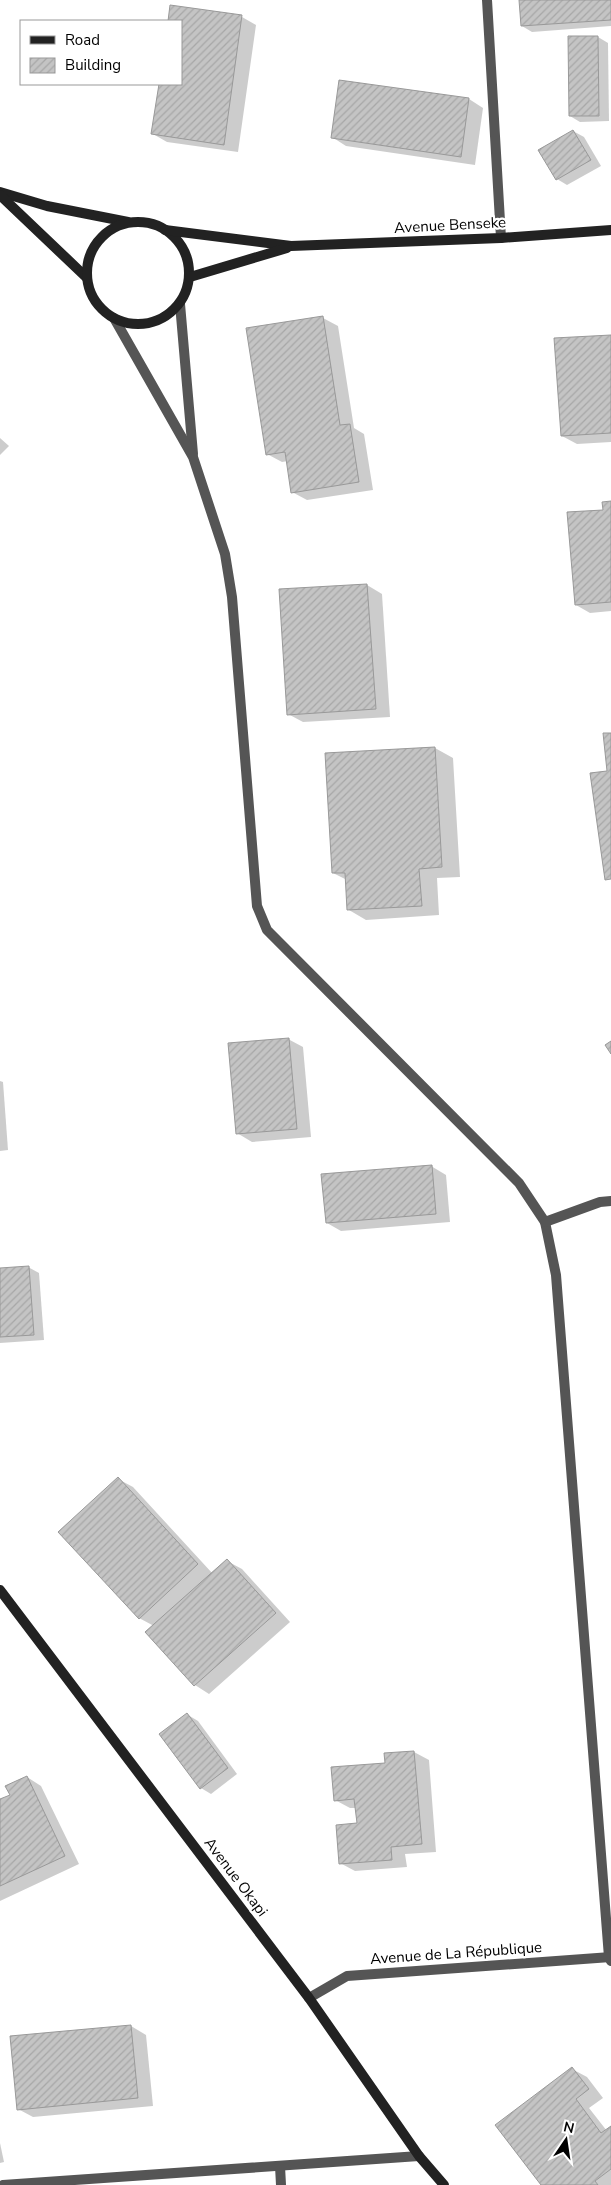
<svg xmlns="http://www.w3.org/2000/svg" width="611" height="2185" font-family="'Nunito Sans',sans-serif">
<defs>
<pattern id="building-hatch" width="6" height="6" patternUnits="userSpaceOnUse" patternTransform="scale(1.25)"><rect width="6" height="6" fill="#c4c4c4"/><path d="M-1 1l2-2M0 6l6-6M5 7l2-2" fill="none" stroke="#a7a7a7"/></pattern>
</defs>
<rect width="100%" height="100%" fill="#fff"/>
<!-- shadow -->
<g fill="#0003">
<polygon points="520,0 611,0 611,26 532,32 522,26"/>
<polygon points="171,6 242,17 256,25 238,152 167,142 153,134 160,84 181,84 181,21 169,21"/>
<polygon points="598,37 608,43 609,121 580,122 570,116"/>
<polygon points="469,99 483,108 475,165 346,146 332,137"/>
<polygon points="573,131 584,137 601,166 567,185 557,179"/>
<polygon points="323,318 338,326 354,428 364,434 373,490 307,500 292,492 288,461 282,462 267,454"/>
<polygon points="611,336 611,442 577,444 562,436"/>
<polygon points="0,438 9,446 0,455"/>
<polygon points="611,502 611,611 590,613 576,605 604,511"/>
<polygon points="367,585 382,594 390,717 303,722 288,714"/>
<polygon points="435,748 453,758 460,877 437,878 439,915 366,920 349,910 347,880 333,873"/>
<polygon points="288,1039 303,1047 311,1137 252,1142 237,1133"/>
<polygon points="0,1081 3,1082 8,1150 0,1151"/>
<polygon points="431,1166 446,1175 450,1222 341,1231 327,1223"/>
<polygon points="28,1267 39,1273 44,1340 0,1343 0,1269"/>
<polygon points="118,1479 133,1487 213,1574 227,1561 242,1569 290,1622 209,1694 195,1685 154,1626 139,1618"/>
<polygon points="188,1715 198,1721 237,1774 211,1794 201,1788"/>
<polygon points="414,1752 429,1760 436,1852 405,1854 407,1867 355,1871 340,1863 358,1824 356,1808 350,1808 335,1800 386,1764"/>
<polygon points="27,1777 41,1786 79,1864 0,1901 0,1801 12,1795"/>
<polygon points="131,2026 146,2035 153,2106 33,2117 18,2109 11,2037"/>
<polygon points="572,2069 587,2077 603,2098 589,2108 607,2131 611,2128 611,2185 542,2185"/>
<polygon points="0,2143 4,2162 0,2163"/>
</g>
<!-- building -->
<g fill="url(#building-hatch)" stroke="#999">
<polygon points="519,0 611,0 611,20 521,26"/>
<polygon points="170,5 242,15 224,145 151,134 159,84 181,84 181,21 168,21"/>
<polygon points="568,36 598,36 599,116 569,116"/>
<polygon points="339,80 469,98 461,157 331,138"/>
<polygon points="573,130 591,160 556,180 538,150"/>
<polygon points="323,316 340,425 350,424 359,482 291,493 285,452 266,455 246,328"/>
<polygon points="611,335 611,433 561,436 554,338"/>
<polygon points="611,501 611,602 575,605 567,512 603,510 602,502"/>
<polygon points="367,584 376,709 287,715 279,589"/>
<polygon points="603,733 611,733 611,879 605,880 590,773 607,771"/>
<polygon points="435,747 442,867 419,869 422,906 347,910 345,873 332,873 325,753"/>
<polygon points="289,1038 297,1129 236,1134 228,1043"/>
<polygon points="611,1041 611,1054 605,1045"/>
<polygon points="432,1165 436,1214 326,1223 321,1174"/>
<polygon points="29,1266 34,1335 0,1337 0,1268"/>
<polygon points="118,1477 198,1564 139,1619 58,1532"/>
<polygon points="227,1559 276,1613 194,1686 145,1632"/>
<polygon points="187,1713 228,1768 200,1789 159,1734"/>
<polygon points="414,1751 422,1844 391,1847 392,1860 339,1864 336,1825 357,1823 354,1799 334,1801 331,1767 385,1763 384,1753"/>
<polygon points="27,1776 65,1856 0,1886 0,1799 10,1795 5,1786"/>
<polygon points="131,2025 138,2098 17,2110 10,2036"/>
<polygon points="572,2067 589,2089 576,2099 601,2133 611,2126 611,2169 595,2181 598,2185 541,2185 495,2125"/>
</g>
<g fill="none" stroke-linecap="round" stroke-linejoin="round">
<!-- lane -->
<polyline stroke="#555" stroke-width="10" points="280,2166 281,2185"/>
<!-- street -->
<g stroke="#555" stroke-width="10">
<polyline points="487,0 501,238"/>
<polyline points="180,304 193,454"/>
<polyline points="114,318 193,457 225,554 232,597 257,906 267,930 519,1183 545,1222 556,1275 609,1957 611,1961"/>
<polyline points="545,1222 600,1202 611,1201"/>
<polyline points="309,1998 347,1976 611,1957"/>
<polyline points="3,2185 419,2156"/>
</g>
<!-- secondary -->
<g stroke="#222" stroke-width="10">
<polyline points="0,192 47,206 128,222"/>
<polyline points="0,195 87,278"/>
<circle cx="138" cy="273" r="51"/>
<polyline points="165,230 291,246 501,238 611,230"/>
<polyline points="190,277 287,248"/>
<polyline points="0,1590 309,1998 419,2156 444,2185"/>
</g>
</g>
<g text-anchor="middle" stroke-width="4.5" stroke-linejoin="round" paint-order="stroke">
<!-- street labels -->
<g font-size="15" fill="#000" stroke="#fff">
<text transform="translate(450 225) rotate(-3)" y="5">Avenue Benseke</text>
<text transform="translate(236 1877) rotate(53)" y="5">Avenue Okapi</text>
<text transform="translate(456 1953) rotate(-4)" y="5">Avenue de La République</text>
</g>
</g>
<!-- legend -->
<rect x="20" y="20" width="162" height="65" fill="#ffffff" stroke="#999999"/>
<rect x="30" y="36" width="25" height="8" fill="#222222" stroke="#999999"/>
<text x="65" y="45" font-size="15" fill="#000000">Road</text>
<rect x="30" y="58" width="25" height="15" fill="url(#building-hatch)" stroke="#999999"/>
<text x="65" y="70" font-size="15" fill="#000000">Building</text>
<!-- north arrow -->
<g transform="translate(566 2140) rotate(13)" stroke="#ffffff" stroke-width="4" paint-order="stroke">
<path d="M0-4L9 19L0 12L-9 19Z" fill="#000000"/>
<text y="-8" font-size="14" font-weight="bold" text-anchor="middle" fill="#000000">N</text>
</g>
</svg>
